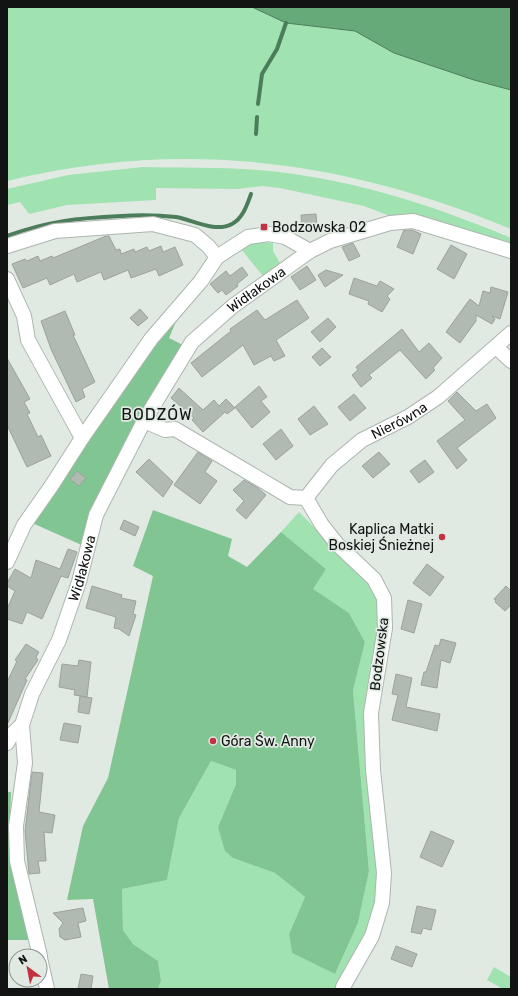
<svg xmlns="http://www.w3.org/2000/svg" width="518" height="996" font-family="Rubik,sans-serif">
<rect width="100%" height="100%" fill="#e1e9e3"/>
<!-- green -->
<g fill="#a1e2b1">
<path d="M7 7H252L286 23 355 31 394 53 474 80 511 90V229C346 160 182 138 7 181Z"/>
<path d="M143 167C181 168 220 167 258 170 345 177 431 204 511 238V247L410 214 390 216 364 206 280 188 262 186 237 189 156 188V200L67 205 29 214 20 202 7 205V189L68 175Z"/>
<polygon points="261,242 273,243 273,251 280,263 263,276 241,249 250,244"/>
<polygon points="299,512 362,575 376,594 381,609 369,705 380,872 374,919 342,989 158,989 161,981 158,961 133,944 123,930 122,889 167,880 179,818 211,761 236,770 236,784 218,827 233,858 275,873 305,897 289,934 292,953 335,974 358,923 369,871 353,690 365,642 349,613 312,589 326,569 281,532"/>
<polygon points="494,967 511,977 511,989 503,989 487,980"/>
</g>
<!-- forest -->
<g fill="#80c592">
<polygon points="182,307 169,338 183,345 84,546 32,523 83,450 154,339"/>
<polygon points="153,510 232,539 228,556 247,567 281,532 326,569 313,589 349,613 365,642 353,690 369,871 358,923 335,974 292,953 289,934 305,897 275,873 233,858 225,851 218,827 236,784 236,770 211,761 179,818 167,880 122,889 123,930 133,944 158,961 161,981 158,989 109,989 93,899 67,900 83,826 108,778 153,576 133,566"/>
<polygon points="7,792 11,792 10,823 33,940 7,940"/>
</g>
<!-- water -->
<polygon fill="#66aa79" stroke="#4c7d5a" points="252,7 511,7 511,90 474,80 394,53 355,31 286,23"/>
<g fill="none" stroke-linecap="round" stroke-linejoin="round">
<!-- stream -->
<g stroke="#4c7d5a" stroke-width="4">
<polyline points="258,104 262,74 277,49 286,23"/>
<polyline points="256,134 257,117"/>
<path d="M7 236C48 221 78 218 121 216 139 215 157 215 176 217 193 220 215 233 232 224 243 218 247 205 251 194"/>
</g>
</g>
<!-- building -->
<g fill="#b1b9b3" stroke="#9ca39d">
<polygon points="316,214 317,227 302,228 301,215"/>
<polygon points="404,230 412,230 421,234 413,254 397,247"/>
<polygon points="106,236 109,236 116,250 120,249 121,254 134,249 135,252 147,247 149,251 161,246 163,252 175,247 183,265 159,276 156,269 131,278 128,270 104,280 101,272 77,282 74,274 50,285 47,278 23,288 12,264 25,259 27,261 38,256 40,261 52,256 53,258"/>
<polygon points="353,243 360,256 349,261 342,247"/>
<polygon points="451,245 467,254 454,279 437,269"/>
<polygon points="307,266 316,280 300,290 291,277"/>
<polygon points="242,267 248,275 237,284 238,286 226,295 222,290 218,293 210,284 226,271 230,276"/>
<polygon points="326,270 343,275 325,287 318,275"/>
<polygon points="354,278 377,286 380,281 394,289 387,296 390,299 382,312 368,304 369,301 349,294"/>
<polygon points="491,287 508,292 500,319 492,316 495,319 492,324 476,315 476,321 460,343 446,332 470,299 479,306 483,291 490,293"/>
<polygon points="297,300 309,318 276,340 285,356 274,361 271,356 254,365 243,345 202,377 191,363 231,331 230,329 257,310 265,320"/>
<polygon points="140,309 148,318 138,326 130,318"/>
<polygon points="65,311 75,335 73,335 95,382 82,389 85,397 76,402 51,349 41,321"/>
<polygon points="328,318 336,327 320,342 311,332"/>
<polygon points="402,329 419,352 429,343 442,358 433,368 435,370 426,379 400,350 369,375 372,378 361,387 352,375 358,370 356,367"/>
<polygon points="322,348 331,357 320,366 312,357"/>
<polygon points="7,358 30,399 24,402 30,413 27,414 38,437 41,435 51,456 27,467 7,425"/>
<polygon points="259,386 267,397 261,401 270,412 252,428 235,407"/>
<polygon points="179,388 203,410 214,400 219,406 226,399 235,408 227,414 225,412 203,432 192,420 194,418 171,398"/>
<polygon points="457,392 476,411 487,404 496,418 457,448 467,460 457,469 437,441 465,420 448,401"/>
<polygon points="354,394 366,408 350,421 338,407"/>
<polygon points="314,406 328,424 310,435 298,419"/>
<polygon points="281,429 293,446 276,460 263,444"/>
<polygon points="198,452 212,461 205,472 217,481 200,504 174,485"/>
<polygon points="379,452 390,464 373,478 362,466"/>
<polygon points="149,459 173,482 163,497 136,472"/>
<polygon points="425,460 434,472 419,483 410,471"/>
<polygon points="77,471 86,478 79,486 70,479"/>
<polygon points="244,480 258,488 266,495 246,519 236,510 244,501 233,490"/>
<polygon points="124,520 139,527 135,536 120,529"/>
<polygon points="68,549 77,552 68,578 61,576 42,619 27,612 22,624 7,619 7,609 15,591 7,586 7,583 15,569 31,578 36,560 60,569"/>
<polygon points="427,564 444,577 430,596 413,583"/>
<polygon points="92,586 122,595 121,598 136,601 133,614 136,615 129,636 119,629 114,628 116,617 86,608"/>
<polygon points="506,586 511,591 511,605 505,611 495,602 496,600 494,599"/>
<polygon points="408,600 422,604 414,633 401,629"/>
<polygon points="441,639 456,643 450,663 441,660 437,688 421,685 424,672 426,672 435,645 439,646"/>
<polygon points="26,644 39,652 36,657 38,660 25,679 27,680 7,725 7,682 17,661 15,660"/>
<polygon points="79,660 91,662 87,697 74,695 75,690 59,687 62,664 78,666"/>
<polygon points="396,674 412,678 406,707 440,714 437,731 392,720 398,695 392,694"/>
<polygon points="80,696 92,698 89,714 78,712"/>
<polygon points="64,723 81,726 78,743 60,740"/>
<polygon points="32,772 43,773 39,812 55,815 52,833 44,832 46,861 38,861 40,873 29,874 25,831"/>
<polygon points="431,831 454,841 442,867 420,857"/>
<polygon points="417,906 436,910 431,930 423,928 421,934 411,932"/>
<polygon points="83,908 86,921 78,923 81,937 65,940 60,937 59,929 63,923 53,913"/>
<polygon points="396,946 417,954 412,967 391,959"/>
<polygon points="81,974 93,976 91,989 78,989"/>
</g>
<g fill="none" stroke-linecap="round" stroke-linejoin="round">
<defs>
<g id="minor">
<polyline points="7,246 55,231 153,224 195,235 208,246 217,257"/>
<polyline points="7,279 24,316 28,340 82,438"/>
<polyline points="496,347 511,361"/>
<polyline points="144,421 165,430 175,429 290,497 306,498"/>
<polyline points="306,498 322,525 337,544 374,579 384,598 385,628 371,713 373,770 384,873 382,903 372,936 343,987"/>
<path id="s1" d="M306 498 332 465 362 440 408 417 438 397 511 333"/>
<polyline points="7,562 24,525 52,485 82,438 151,339 201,281 217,257 248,237 269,234 285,237 310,251"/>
<polyline points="7,743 12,734 22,725"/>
<path id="s2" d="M40 956 17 861 16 826 25 763 22 725 32 694 59 640 79 582 96 515 144 421 192 342 233 306 310 251 330 241 390 223 413 221 511 251"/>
<polyline points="40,958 47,989"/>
</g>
</defs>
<!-- minor casing -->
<use href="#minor" stroke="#adb5af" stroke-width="16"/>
<!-- minor -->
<use href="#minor" stroke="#fff" stroke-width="14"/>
</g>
<!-- markers -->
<g fill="#c23241" stroke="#e1e9e3" stroke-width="1.5">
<rect x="260" y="223" width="8" height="8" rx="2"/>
<circle cx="442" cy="537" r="4"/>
<circle cx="213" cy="741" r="4"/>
</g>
<g text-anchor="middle" stroke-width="3.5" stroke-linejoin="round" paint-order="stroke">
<!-- poi labels -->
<g font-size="14" fill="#111412" stroke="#e1e9e3" text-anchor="start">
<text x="272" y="232">Bodzowska 02</text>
<text x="434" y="534" text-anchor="end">Kaplica Matki<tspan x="434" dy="16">Boskiej Śnieżnej</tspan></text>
<text x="221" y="746">Góra Św. Anny</text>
</g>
<!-- street labels -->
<g font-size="14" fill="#111412" stroke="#e1e9e3">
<text dy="5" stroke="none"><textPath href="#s2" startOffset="739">Widłakowa</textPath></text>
<text dy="5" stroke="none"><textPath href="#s1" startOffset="123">Nierówna</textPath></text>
<text dy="5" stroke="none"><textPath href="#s2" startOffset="403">Widłakowa</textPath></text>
<text transform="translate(379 654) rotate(-83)" y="5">Bodzowska</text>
</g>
<!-- quarter labels -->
<g font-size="16" letter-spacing="1" fill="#111412" stroke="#e1e9e3">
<text x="157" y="420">BODZÓW</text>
</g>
</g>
<!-- border -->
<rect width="518" height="996" fill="none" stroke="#111412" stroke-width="16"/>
<!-- north arrow -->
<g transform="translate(28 968) rotate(328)"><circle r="19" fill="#e1e9e3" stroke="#8e948f"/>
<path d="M0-3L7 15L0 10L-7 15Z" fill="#c23241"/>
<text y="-6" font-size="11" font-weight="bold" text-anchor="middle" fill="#111412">N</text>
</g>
</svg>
